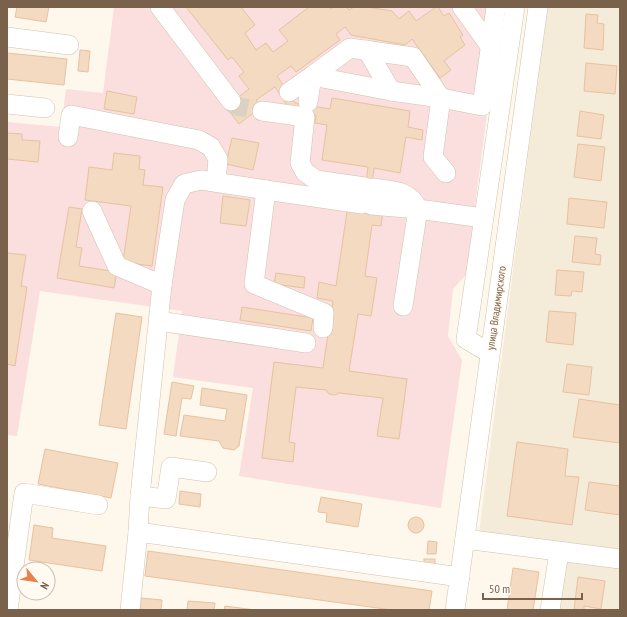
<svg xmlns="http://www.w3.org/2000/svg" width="627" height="617" font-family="'PT Sans Narrow',sans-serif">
<rect width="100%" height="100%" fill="#fdf8eb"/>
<!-- residential -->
<polygon fill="#f5ebd9" points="547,7 620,7 620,610 555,610 563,561 477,549"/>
<!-- medical -->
<polygon fill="#fbdede" points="114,7 501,7 477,190 467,274 453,289 448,336 462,360 441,508 239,476 253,388 173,377 182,311 40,291 17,436 7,435 7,122 61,127 66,89 103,93"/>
<!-- building -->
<g fill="#f3dac1" stroke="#e7c2a1">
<polygon points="17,7 49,7 46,22 15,17"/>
<polygon points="186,7 241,7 255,25 245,33 256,50 266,43 273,52 288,41 279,30 309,7 330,7 331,9 334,7 347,7 349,10 354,7 367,7 392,11 399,19 409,11 416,21 436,7 438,7 444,16 449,13 463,35 460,37 465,45 444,61 451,70 440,78 412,39 405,45 351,35 345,27 336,34 340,40 296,72 291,66 277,76 295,103 330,109 332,98 410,111 408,127 423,130 422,140 406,137 400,173 374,168 369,208 383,209 381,226 372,225 365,276 377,278 371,316 358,314 349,371 407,379 399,439 377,436 383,398 339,393 335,395 329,394 326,390 296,387 289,442 295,443 293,462 262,458 274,362 323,368 333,301 317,298 319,282 336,286 348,205 363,207 368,167 322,160 327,125 315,123 316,115 293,111 288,107 275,87 256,100 261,107 239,124 226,107 249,89 239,76 244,72 232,57 228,60"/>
<polygon points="586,14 598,15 597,23 604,24 603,50 584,48"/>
<polygon points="80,50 90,51 88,72 78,71"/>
<polygon points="7,53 67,59 64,85 7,79"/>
<polygon points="586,63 617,66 615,94 584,91"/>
<polygon points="107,91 137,97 134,114 104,109"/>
<polygon points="580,111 604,115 601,139 577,136"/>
<polygon points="7,133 22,134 22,140 40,141 38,162 7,159"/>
<polygon points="232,138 259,143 253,170 226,164"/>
<polygon points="578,144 605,147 601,181 574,177"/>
<polygon points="114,153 140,156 139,169 145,170 143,185 163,187 152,266 123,262 131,206 85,200 89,167 112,170"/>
<polygon points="223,196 250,200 246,226 220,223"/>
<polygon points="569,198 607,202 604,228 567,224"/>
<polygon points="69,207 82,209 76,247 82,248 79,266 117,272 114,288 57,278"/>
<polygon points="575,236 597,238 595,254 601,255 600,265 572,262"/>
<polygon points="7,253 26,255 21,286 27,287 15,366 7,364"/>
<polygon points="557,270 584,272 582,292 572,291 571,296 555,295"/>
<polygon points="276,273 305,277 304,288 274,284"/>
<polygon points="242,307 313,318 311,331 240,320"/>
<polygon points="549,311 576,313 573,345 546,342"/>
<polygon points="116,313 142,317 126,429 99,425"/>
<polygon points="567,364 592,367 589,395 563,392"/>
<polygon points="172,382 194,386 191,399 182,398 176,436 164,434"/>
<polygon points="202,388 247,395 239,446 234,450 223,448 219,441 180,436 184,415 225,421 227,409 200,405"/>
<polygon points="579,399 620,405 620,443 573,437"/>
<polygon points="517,442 568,449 565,476 579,477 572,525 507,516"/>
<polygon points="45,449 118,463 111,498 38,484"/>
<polygon points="589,482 620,486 620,515 585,510"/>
<polygon points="180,491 201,494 200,507 179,504"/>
<polygon points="321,497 362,504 358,527 326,522 327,513 318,512"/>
<circle cx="416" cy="525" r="8"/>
<polygon points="34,525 53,528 52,538 106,546 102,571 29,560"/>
<polygon points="428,541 437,542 436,554 427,554"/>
<polygon points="148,551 432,591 429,610 392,610 145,576"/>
<rect x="424" y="559" width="11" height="6"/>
<polygon points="513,568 539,572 533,610 507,610"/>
<polygon points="578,577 605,581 601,609 584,606 584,610 574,610"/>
<polygon points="141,598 162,600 161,610 140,610"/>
<polygon points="188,601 215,603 214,610 187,610"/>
<polygon points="225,606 255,610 224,610"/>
</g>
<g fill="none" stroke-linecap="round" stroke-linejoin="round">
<!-- minor-tunnel -->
<polyline stroke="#dcd2c3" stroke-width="19" stroke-dasharray="19 10" stroke-linecap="butt" points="231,101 236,106 262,111"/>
<defs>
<g id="minor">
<polyline points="160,7 231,101"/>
<polyline points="462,7 490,46"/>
<polyline points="7,37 69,45"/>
<polyline points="367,50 391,91"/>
<polyline points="289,92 312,76 391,91 441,98 482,106 496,7"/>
<polyline points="308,102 312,76 350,48 413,57 441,98 433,157 446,173"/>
<polyline points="7,104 45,108"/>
<polyline points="262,111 305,117 300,163 305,172 316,180 365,187"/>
<polyline points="68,137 71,115 199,140 211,147 218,159 216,182"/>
<path d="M372 188C391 191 409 189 418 209L483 218"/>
<polyline points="266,190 362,204"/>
<polyline points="371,205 418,209 403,306"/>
<polyline points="92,211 117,266 162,285"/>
<polyline points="159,321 306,343"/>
<polyline points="490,353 466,339 515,7"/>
<polyline points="140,496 166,499 171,467 207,472"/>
<polyline points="138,532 460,577"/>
<polyline points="465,539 620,559"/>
<polyline points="8,610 24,493 98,505"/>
<polyline points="130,610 138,532 140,496 162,285 175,200 184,184 201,180 266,190 254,284 324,313 323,328"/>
<polyline points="455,610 538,7"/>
<polyline points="550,610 559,552"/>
</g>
</defs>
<!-- minor casing -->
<use href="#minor" stroke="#d1c1af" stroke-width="20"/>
<!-- minor -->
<use href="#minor" stroke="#fff" stroke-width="19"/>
</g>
<g text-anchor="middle" stroke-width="3" stroke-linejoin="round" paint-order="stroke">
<!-- street labels -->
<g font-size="11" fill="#7a614c" stroke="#fffbf2">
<text transform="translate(496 308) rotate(-82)" y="4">улица Владимирского</text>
</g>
</g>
<!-- border -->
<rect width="627" height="617" fill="none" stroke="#7a614c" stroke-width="16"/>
<!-- north arrow -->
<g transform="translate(36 581) rotate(119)"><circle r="19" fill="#fffbf2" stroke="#cabdb0"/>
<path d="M0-3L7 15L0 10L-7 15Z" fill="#e97f4e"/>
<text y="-6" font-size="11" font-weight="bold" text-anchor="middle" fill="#7a614c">N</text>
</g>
<!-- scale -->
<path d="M483 593v6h99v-6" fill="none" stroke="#7a614c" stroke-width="2"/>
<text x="489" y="593" font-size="12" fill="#7a614c" stroke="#fffbf2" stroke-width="3" paint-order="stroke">50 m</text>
</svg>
